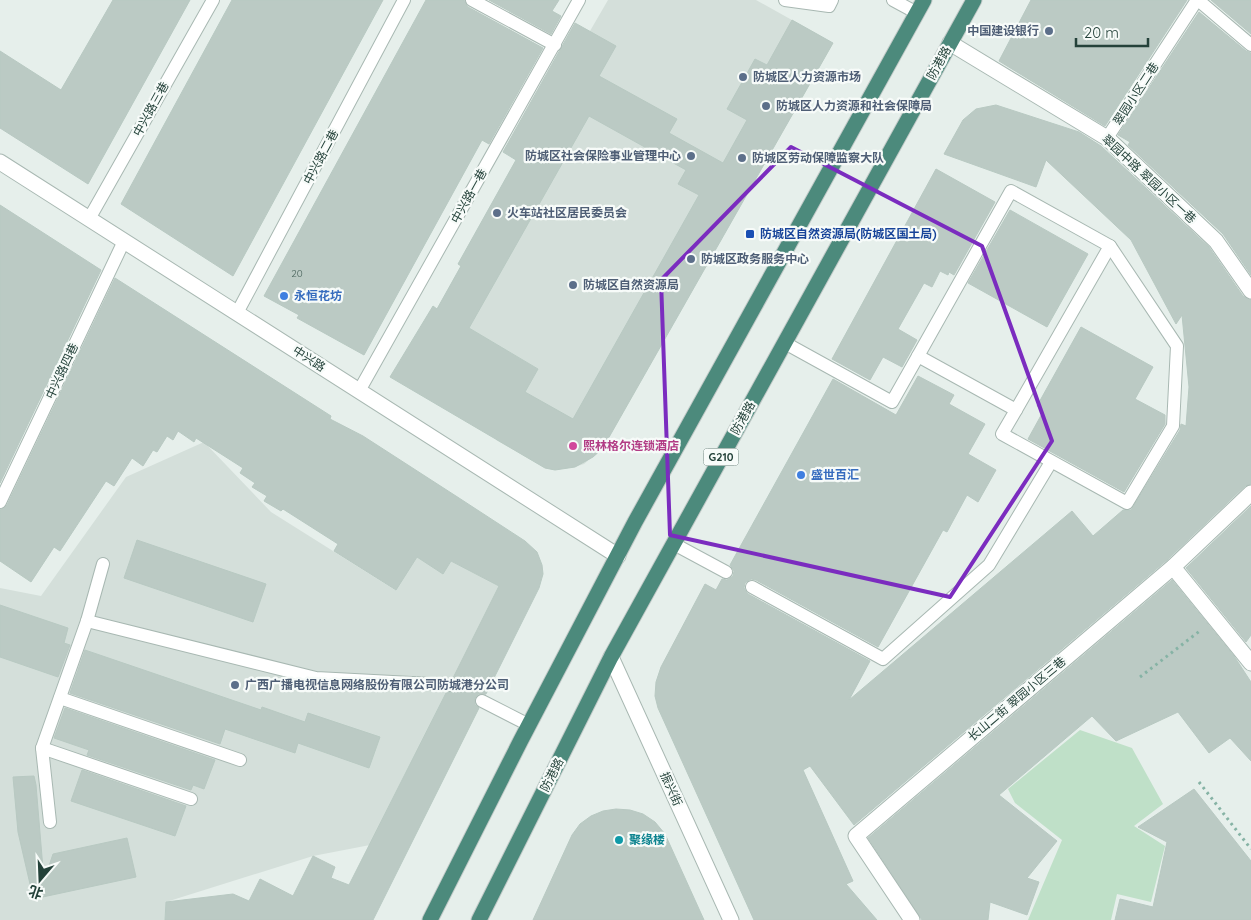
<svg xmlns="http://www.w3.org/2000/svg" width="1251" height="920" font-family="Quicksand,'Noto Sans SC',sans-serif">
<rect width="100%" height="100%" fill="#e6efeb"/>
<!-- built -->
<g fill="#d4dfda">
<polygon points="608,0 756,0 833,43 786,126 782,124 742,201 602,449 584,464 575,467 555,470 545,468 496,440 538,369 437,309 461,266 458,264 516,160 511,157 584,28 590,31"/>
<polygon points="204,442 271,512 395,590 417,557 443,573 451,561 499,586 486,694 402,861 370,845 313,856 166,902 165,920 0,920 0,588 41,596 126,477"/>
</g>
<!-- green -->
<polygon fill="#bfe0c8" points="1080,730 1132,748 1163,804 1134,826 1165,846 1151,902 1117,894 1111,920 1028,920 1062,840 1015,803 1008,789"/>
<!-- building -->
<g fill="#bbcac4" stroke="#b8c9c2" fill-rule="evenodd">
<polygon points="113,0 190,0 88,184 0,128 0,51 61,90"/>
<polygon points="232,0 383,0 233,276 121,204"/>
<polygon points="426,0 464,0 468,7 543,48 489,144 482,140 364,355 297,318 299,315 264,296"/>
<polygon points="489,0 559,0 552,11 561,16 551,34"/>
<polygon points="1031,0 1187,0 1105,126 999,61"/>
<polygon points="1211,0 1251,0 1251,34"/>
<polygon points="1199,12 1246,51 1251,53 1251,275 1223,234 1128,145 1130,142 1118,135"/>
<path d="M792 20 833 43 608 439 602 449 593 457 575 467 555 470 545 468 390 377 433 306 437 309 461 266 458 264 516 160 503 152 575 23 616 46 599 76 677 119 669 133 723 163 747 120 727 109 755 59 767 65ZM589 116 686 170 678 184 699 195 573 419 525 392 538 369 469 328Z"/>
<polygon points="996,105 1079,132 1101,146 1209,247 1243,296 1251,300 1251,484 1245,486 1167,560 854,825 810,766 803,770 853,881 846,884 877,920 754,920 658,708 655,696 656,682 661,667 705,584 716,590 722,579 727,580 733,576 734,571 730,565 833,379 896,415 918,376 954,395 949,404 985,424 968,454 996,470 978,502 967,495 947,532 943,530 878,647 756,580 751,579 745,583 744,588 748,594 870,661 849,700 1072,511 1093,536 1123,510 1131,510 1180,430 1181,424 1186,426 1189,387 1182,315 1176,324 1131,240 1046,160 1036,187 944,154 963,120 976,109"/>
<polygon points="936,169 995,202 954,275 949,272 948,275 940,271 932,287 924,283 898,329 917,340 902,367 883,357 870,380 832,359"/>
<polygon points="0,205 101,270 0,483"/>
<polygon points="1010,210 1088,254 1047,327 968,283"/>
<polygon points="115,278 331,416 330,419 363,436 459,498 525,541 537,552 542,565 543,574 539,588 486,694 478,694 475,698 475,705 479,708 373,920 165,920 166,902 233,894 249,901 260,879 293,896 313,856 335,867 331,878 349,885 446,693 453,692 457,689 457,682 453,678 499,586 451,561 443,574 417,557 396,590 334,551 338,544 283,509 281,511 264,501 267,496 252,487 255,483 240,473 243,468 196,438 194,442 178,431 173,440 167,436 157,452 153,450 143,466 132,458 114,486 106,481 60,551 54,547 31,582 0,561 0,510 7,505"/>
<polygon points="1081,327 1153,367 1135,399 1165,415 1165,424 1124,492 1028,439 1044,410 1037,406"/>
<polygon points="1251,506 1251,635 1246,642 1186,568"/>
<polygon points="137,540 266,584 253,622 124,578"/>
<polygon points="1172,580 1234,656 1251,682 1251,761 1230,738 1209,753 1178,712 1116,741 1092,716 999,795 1057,841 1027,878 1039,882 1027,915 990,902 988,920 922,920 868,838"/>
<polygon points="0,605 68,628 64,643 70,645 58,677 0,657"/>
<polygon points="85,650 261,710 262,707 305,722 308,713 380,737 369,768 298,743 295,753 225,729 220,744 70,693"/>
<polygon points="65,708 215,760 204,789 193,785 191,790 87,755 89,750 54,738"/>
<polygon points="82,770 186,806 175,836 71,801"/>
<polygon points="34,776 36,785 44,881 53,854 127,838 136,877 38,898 38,897 33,897 18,832 13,777"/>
<polygon points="1194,789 1251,861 1251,920 1115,920 1120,899 1153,907 1167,842 1138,827"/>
<polygon points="616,809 630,810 643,814 655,822 665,834 704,920 533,920 572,835 580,824 591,816 603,811"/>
</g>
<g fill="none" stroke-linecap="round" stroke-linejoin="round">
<defs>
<g id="service">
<polyline points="472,0 555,45"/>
<polyline points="785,0 829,6 832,0"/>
<polyline points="893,0 917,13"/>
<polyline points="1198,0 1251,45"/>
<polyline points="1107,138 1197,0"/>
<polyline points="89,219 213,0"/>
<polyline points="237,313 404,0"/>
<polyline points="785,343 892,402 918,356 1016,410 1002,434 1127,503 1173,426 1177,346 1110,246"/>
<polyline points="918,356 1011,191 1110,246 1016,410"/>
<polyline points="359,391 579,0"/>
<polyline points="0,502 124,241"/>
<polyline points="674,544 726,572"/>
<polyline points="752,587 883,659 989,565 1051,462"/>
<polyline points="87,621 316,678 450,685"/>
<polyline points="60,698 240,760"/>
<polyline points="482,701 529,725"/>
<polyline points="42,748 191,799"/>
<polyline points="50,822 42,748 87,621 103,564"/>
</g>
<g id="minor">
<polyline points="950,43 1107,138 1216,241 1251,291"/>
<polyline points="0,162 618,556"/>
<polyline points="1173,567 1251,663"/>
<polyline points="611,657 731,920"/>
<polyline points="912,920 856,836 1173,567 1251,493"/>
</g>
<g id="trunk">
<polyline points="430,920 521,740 635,522 924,0"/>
<polyline points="479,920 611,657 974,0"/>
</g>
</defs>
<!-- service casing -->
<use href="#service" stroke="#a8b8b2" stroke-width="14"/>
<!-- minor casing -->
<use href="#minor" stroke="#a8b8b2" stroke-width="17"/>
<!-- trunk casing -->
<use href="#trunk" stroke="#c2cac8" stroke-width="17"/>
<!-- path -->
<g stroke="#86b3a5" stroke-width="3" stroke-dasharray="2.5 4" stroke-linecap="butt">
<polyline points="1140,677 1201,630"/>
<polyline points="1199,782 1251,849"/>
</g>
<!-- service -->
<use href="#service" stroke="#fff" stroke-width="12"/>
<!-- minor -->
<use href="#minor" stroke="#fff" stroke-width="15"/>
<!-- trunk -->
<use href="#trunk" stroke="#4c8a7c" stroke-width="15"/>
</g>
<!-- marked area -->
<path fill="none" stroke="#7b2cbf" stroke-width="4" stroke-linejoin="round" d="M791 147 982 246 1052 441 950 597 670 535 661 280Z"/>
<!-- markers -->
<g fill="#5c6f8a" stroke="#f7fbf9" stroke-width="2">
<circle cx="1049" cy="31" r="5"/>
<circle cx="743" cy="77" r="5"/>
<circle cx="766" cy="106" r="5"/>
<circle cx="691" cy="156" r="5"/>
<circle cx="742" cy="158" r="5"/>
<circle cx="497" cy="213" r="5"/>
<circle cx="691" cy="259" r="5"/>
<circle cx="573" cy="285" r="5"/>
<circle cx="235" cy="685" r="5"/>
</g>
<rect fill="#1a4fb4" stroke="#f7fbf9" stroke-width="2" x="745" y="229" width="10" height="10" rx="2.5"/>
<g fill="#3f7fe0" stroke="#f7fbf9" stroke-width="2">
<circle cx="284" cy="296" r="5"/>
<circle cx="801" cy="475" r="5"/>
</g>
<circle fill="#d1479c" stroke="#f7fbf9" stroke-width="2" cx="573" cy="446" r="5"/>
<circle fill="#0f9aa8" stroke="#f7fbf9" stroke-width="2" cx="619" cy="840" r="5"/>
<g text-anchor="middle" stroke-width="4.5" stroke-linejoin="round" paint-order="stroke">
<!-- number labels -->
<g font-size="10" fill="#4a645c">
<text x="297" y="277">20</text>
</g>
<!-- shield labels -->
<rect fill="#f7fbf9" stroke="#637a73" stroke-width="1" x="703.5" y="448.5" width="35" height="17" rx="4"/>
<g font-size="11" font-weight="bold" fill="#24423a">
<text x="721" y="461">G210</text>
</g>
<!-- service labels -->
<g font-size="12" font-weight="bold" fill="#4e5e75" stroke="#f7fbf9" text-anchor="start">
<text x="1039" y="35" text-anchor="end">中国建设银行</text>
<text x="753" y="81">防城区人力资源市场</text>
<text x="776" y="110">防城区人力资源和社会保障局</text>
<text x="681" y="160" text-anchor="end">防城区社会保险事业管理中心</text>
<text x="752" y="162">防城区劳动保障监察大队</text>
<text x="507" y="217">火车站社区居民委员会</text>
<text x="701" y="263">防城区政务服务中心</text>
<text x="583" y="289">防城区自然资源局</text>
<text x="245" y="689">广西广播电视信息网络股份有限公司防城港分公司</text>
</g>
<!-- street labels -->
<g font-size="12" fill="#24423a" stroke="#f7fbf9">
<text transform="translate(939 63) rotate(-61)" y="4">防港路</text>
<text transform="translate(1136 94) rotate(-57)" y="4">翠园小区二巷</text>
<text transform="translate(151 109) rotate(-61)" y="4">中兴路三巷</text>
<text transform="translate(321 157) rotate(-62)" y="4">中兴路二巷</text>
<text transform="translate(1149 179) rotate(43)" y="4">翠园中路 翠园小区一巷</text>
<text transform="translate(469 196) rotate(-61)" y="4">中兴路一巷</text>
<text transform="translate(309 359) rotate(33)" y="4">中兴路</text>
<text transform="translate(62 371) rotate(-65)" y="4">中兴路四巷</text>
<text transform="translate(743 418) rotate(-61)" y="4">防港路</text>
<text transform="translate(1017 699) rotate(-40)" y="4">长山二街 翠园小区三巷</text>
<text transform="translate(552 775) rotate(-63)" y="4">防港路</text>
<text transform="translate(671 789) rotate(66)" y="4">振兴街</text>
</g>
<!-- transit labels -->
<g font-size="12" font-weight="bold" fill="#164399" stroke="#f7fbf9" text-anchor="start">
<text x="760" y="238">防城区自然资源局(防城区国土局)</text>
</g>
<!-- shop labels -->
<g font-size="12" font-weight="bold" fill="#366cbe" stroke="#f7fbf9" text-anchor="start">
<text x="294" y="300">永恒花坊</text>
<text x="811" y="479">盛世百汇</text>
</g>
<!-- hotel labels -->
<g font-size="12" font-weight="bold" fill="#b23c85" stroke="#f7fbf9" text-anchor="start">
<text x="583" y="450">熙林格尔连锁酒店</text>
</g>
<!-- culture labels -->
<g font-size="12" font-weight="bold" fill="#0d838f" stroke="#f7fbf9" text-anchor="start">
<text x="629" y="844">聚缘楼</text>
</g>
</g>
<!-- north arrow -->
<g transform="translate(40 880) rotate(199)" stroke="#f7fbf9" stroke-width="4" paint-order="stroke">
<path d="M0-4L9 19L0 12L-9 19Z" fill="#24423a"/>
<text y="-8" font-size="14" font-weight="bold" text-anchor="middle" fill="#24423a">北</text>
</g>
<!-- scale -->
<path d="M1076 38v8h72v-8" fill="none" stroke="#24423a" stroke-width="2.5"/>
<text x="1084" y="38" font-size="15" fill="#24423a" stroke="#f7fbf9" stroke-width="4" paint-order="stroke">20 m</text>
</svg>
